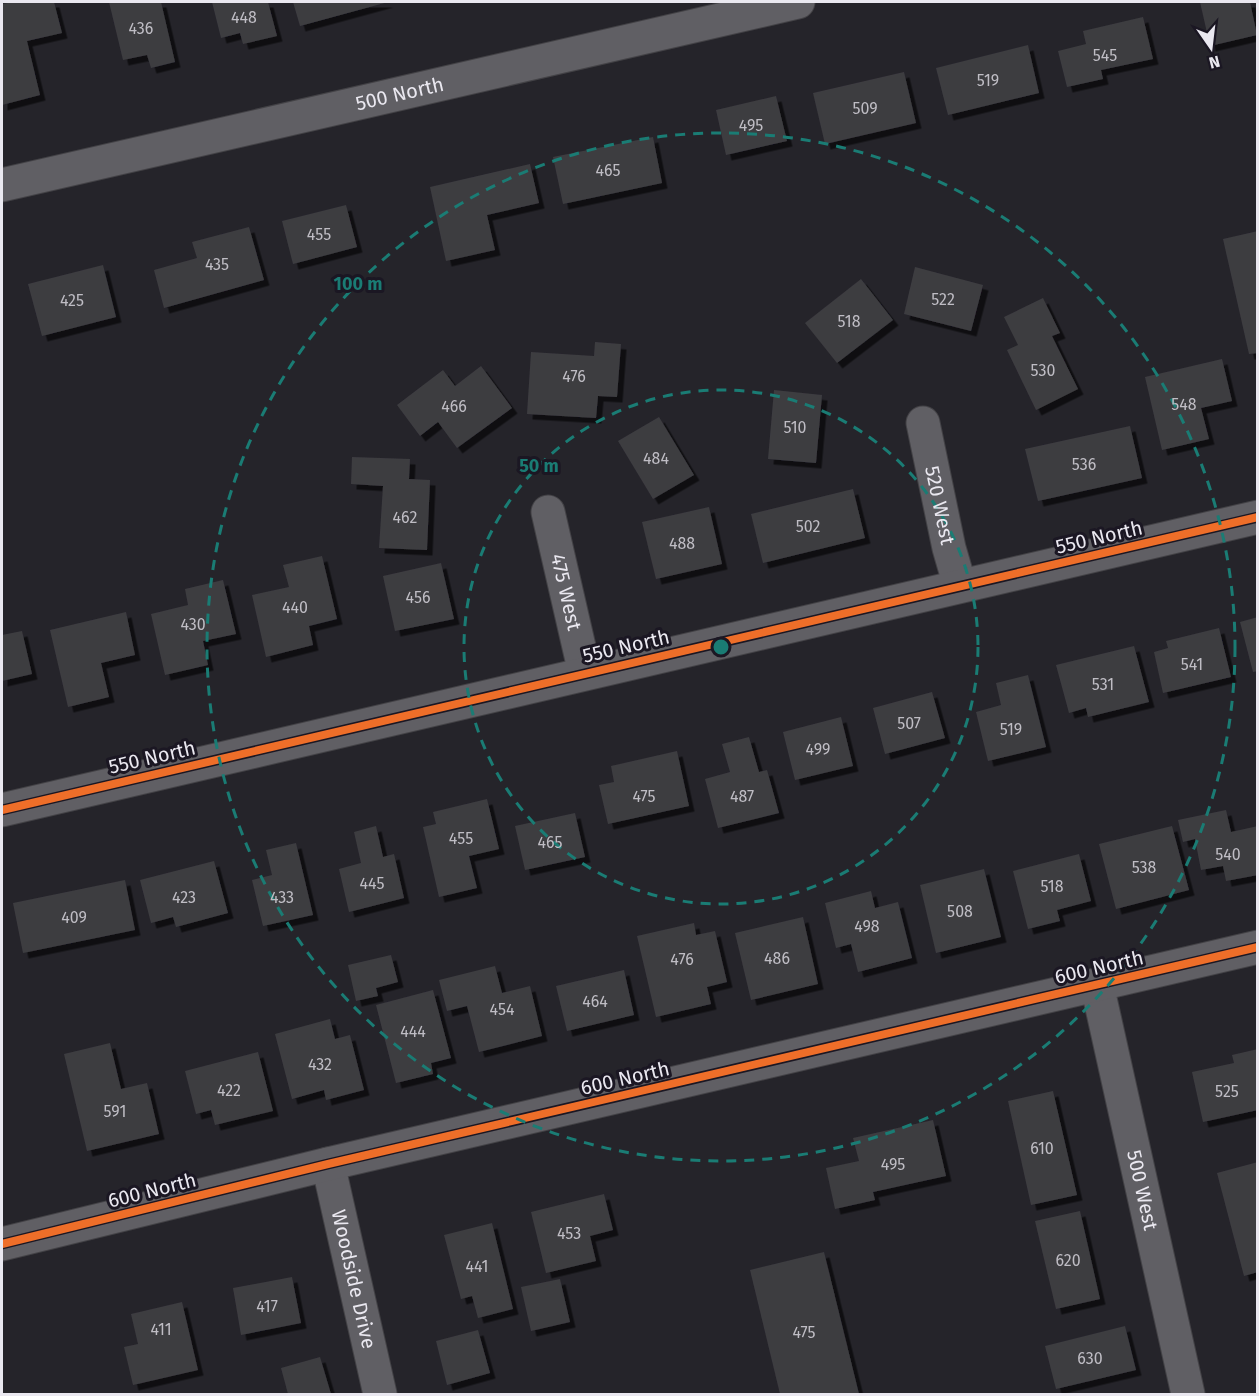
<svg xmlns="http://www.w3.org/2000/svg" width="1259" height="1396" font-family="'Fira Sans',sans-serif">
<defs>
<filter id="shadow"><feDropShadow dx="5.5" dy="5.5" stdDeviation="0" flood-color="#0009"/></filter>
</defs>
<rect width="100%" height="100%" fill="#25242a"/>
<!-- building -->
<g fill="#3d3c41" filter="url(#shadow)">
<polygon points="14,2 54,2 62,33 27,41 40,95 2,105 2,4"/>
<polygon points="109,2 161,2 175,62 151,68 147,55 123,60"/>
<polygon points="212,2 268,2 277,36 243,44 240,33 221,38"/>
<polygon points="293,2 388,2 300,26"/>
<polygon points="1200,2 1250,2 1257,35 1210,46"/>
<polygon points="1143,17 1153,59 1101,70 1103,79 1067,87 1058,51 1086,44 1083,31"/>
<polygon points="1028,45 1039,93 948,115 936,68"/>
<polygon points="904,72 916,123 825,144 813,93"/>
<polygon points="776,96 787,141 726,155 716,110"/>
<polygon points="653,137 662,183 563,204 553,157"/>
<polygon points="530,164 539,203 487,215 495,250 446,261 430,187"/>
<polygon points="346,205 357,247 293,264 282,221"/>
<polygon points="249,227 264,280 164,308 154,270 197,258 192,242"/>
<polygon points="1258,231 1258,353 1249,354 1223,239"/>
<polygon points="103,265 116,317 42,336 28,284"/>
<polygon points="915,267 983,285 971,331 904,314"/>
<polygon points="861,279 893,320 837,363 805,323"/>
<polygon points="1043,298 1060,333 1052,336 1078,389 1036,410 1007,350 1018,345 1004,317"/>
<polygon points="595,342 621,344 617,397 598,396 596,418 527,414 531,352 594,356"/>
<polygon points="1222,359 1232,401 1201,408 1209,439 1162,450 1145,377"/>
<polygon points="481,366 512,408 457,448 438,422 420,436 397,405 443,370 455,386"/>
<polygon points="774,390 822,395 816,463 768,459"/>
<polygon points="659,417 694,475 653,499 618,441"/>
<polygon points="1130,426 1142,478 1038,501 1025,449"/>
<polygon points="352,457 410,459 409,479 430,480 427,550 379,548 383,486 351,484"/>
<polygon points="853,489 865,538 763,563 751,514"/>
<polygon points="709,507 722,564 656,579 642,522"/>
<polygon points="322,556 337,619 309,626 313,645 266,657 252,595 289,587 283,565"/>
<polygon points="441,563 454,619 395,631 383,576"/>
<polygon points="223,580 236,634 203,641 208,665 165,675 151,614 188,605 185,589"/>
<polygon points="126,612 135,655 101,663 109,697 68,707 50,630"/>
<polygon points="1258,617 1258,671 1253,672 1240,622"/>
<polygon points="1219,628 1231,677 1163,693 1154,652 1168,648 1166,641"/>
<polygon points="22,631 32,674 2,681 2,635"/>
<polygon points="1134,646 1149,702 1088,717 1086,708 1069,713 1056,665"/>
<polygon points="1028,675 1046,747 988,761 976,712 1001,705 996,683"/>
<polygon points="932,692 945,738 885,754 873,708"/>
<polygon points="841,717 853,766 795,780 783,732"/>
<polygon points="749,737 759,772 767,770 779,813 718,828 705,779 730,772 722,744"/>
<polygon points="677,751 689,806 608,824 599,785 614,782 611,766"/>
<polygon points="487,799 499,849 469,856 477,888 439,897 423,827 436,824 433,812"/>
<polygon points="1226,810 1231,832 1258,826 1258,875 1226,881 1223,866 1201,870 1195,839 1183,842 1178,820"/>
<polygon points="575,813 585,857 525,870 515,826"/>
<polygon points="376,826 383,857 394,854 404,898 349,912 339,869 361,863 354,832"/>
<polygon points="1172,826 1189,890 1116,909 1099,844"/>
<polygon points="296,843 313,915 263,926 252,880 272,875 266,850"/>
<polygon points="1079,854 1091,901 1057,910 1060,921 1028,929 1013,871"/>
<polygon points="214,861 228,913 176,927 173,917 151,923 140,880"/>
<polygon points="984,869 1001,937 936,953 920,885"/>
<polygon points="125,880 135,930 23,953 13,903"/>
<polygon points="871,891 875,908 898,902 912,958 858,972 851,944 836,948 825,903"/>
<polygon points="803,917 818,984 751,1000 735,933"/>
<polygon points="694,923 696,935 715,931 727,982 707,987 711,1004 656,1017 637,936"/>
<polygon points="391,955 398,982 376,988 378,996 356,1001 348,965"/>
<polygon points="495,966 502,993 530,986 542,1036 479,1052 467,1006 447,1011 439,980"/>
<polygon points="624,970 634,1015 567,1031 556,986"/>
<polygon points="433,990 451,1058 431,1063 433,1074 396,1083 376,1005"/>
<polygon points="330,1019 335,1039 350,1035 364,1090 326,1100 324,1090 292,1099 275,1034"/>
<polygon points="110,1043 121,1089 147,1083 159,1134 87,1151 64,1054"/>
<polygon points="1258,1049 1258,1110 1203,1122 1192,1072 1234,1063 1232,1055"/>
<polygon points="258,1052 273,1111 215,1125 211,1110 196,1114 185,1071"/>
<polygon points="1053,1091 1077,1195 1031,1205 1008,1101"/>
<polygon points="933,1120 946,1176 873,1192 875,1200 835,1209 826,1168 859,1161 853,1138"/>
<polygon points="1258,1162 1258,1272 1244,1276 1217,1173"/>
<polygon points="604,1194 613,1230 590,1236 596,1261 546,1273 531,1212"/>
<polygon points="1080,1211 1100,1299 1056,1309 1035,1221"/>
<polygon points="492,1223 513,1309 478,1318 472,1296 461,1299 444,1235"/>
<polygon points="824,1252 859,1394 780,1394 750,1270"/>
<polygon points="292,1277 301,1323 241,1335 233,1288"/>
<polygon points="560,1279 570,1322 531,1331 521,1287"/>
<polygon points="182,1302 198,1370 133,1385 124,1347 138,1344 131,1314"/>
<polygon points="1125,1326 1136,1370 1056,1389 1045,1346"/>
<polygon points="478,1330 490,1373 447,1385 436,1341"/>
<polygon points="320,1357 331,1394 288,1394 281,1368"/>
</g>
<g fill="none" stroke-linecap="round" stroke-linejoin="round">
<defs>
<g id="minor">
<path id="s1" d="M2 185 798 2"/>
<path id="s2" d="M923 423 949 548 960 586"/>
<path id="s3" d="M548 512 585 673"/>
<polyline points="2,810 1258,517"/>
<path id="s4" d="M1097 985 1188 1394"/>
<path id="s5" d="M328 1164 380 1394"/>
<polyline points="2,1244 328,1164 1258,947"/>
</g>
</defs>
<!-- minor casing -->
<use href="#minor" stroke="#434246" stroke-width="35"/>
<!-- minor -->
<use href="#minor" stroke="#605f64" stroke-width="33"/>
<defs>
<g id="cycleway">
<polyline points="2,810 1258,517"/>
<polyline points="2,1244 328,1164 1258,947"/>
</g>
</defs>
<!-- cycleway casing -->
<use href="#cycleway" stroke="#1b1723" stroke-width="11"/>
<!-- cycleway -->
<use href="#cycleway" stroke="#ee6e29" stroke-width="8"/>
</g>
<!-- distance rings -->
<g fill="none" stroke="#1a7c74" stroke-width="3" stroke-dasharray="10 8">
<circle cx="721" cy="647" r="257"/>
<circle cx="721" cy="647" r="514"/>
</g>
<g text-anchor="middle" stroke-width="6" stroke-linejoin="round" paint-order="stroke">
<!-- number labels -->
<g font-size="16" fill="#bfbdc4">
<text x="244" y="23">448</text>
<text x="141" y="34">436</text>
<text x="1105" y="61">545</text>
<text x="988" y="86">519</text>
<text x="865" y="114">509</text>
<text x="751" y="131">495</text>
<text x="608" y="176">465</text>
<text x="319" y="240">455</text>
<text x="217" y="270">435</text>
<text x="943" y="305">522</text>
<text x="72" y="306">425</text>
<text x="849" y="327">518</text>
<text x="1043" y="376">530</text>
<text x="574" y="382">476</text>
<text x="1184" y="410">548</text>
<text x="454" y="412">466</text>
<text x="795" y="433">510</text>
<text x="656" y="464">484</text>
<text x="1084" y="470">536</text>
<text x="405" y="523">462</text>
<text x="808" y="532">502</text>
<text x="682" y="549">488</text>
<text x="418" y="603">456</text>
<text x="295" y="613">440</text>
<text x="193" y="630">430</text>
<text x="1192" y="670">541</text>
<text x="1103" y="690">531</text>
<text x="909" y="729">507</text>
<text x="1011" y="735">519</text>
<text x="818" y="755">499</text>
<text x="644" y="802">475</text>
<text x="742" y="802">487</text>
<text x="461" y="844">455</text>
<text x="550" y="848">465</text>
<text x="1228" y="860">540</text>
<text x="1144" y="873">538</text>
<text x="372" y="889">445</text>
<text x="1052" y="892">518</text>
<text x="184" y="903">423</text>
<text x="282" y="903">433</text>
<text x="960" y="917">508</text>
<text x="74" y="923">409</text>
<text x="867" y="932">498</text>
<text x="777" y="964">486</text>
<text x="682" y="965">476</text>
<text x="595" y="1007">464</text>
<text x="502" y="1015">454</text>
<text x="413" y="1037">444</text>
<text x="320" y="1070">432</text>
<text x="229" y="1096">422</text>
<text x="1227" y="1097">525</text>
<text x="115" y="1117">591</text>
<text x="1042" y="1154">610</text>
<text x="893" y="1170">495</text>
<text x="569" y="1239">453</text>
<text x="1068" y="1266">620</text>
<text x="477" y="1272">441</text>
<text x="267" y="1312">417</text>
<text x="161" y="1335">411</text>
<text x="804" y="1338">475</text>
<text x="1090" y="1364">630</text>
</g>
<!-- street labels -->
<g font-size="20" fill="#eae8f0" stroke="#1b1723">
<text dy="7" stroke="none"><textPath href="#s1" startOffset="408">500 North</textPath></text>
<text dy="7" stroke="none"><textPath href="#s2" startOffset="84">520 West</textPath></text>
<text transform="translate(1099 537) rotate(-13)" y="7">550 North</text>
<text dy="7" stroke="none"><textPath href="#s3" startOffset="82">475 West</textPath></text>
<text transform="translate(626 646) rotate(-13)" y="7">550 North</text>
<text transform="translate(152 757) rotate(-13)" y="7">550 North</text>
<text transform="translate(1099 967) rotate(-13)" y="7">600 North</text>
<text transform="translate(625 1078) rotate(-13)" y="7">600 North</text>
<text dy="7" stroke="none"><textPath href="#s4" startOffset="210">500 West</textPath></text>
<text transform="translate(152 1190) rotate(-14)" y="7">600 North</text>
<text dy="7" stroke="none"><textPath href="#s5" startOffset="118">Woodside Drive</textPath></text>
</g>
</g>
<circle cx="721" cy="647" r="9" fill="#1a7c74" stroke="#1b1723" stroke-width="3"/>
<g font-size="18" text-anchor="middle" font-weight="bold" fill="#1a7c74" stroke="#1b1723" stroke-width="6" stroke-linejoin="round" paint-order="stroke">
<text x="358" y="290">100 m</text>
<text x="539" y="472">50 m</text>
</g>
<!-- border -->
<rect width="1259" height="1396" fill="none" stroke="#eae8f0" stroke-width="6"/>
<!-- north arrow -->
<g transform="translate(1211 48) rotate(166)" stroke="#1b1723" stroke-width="4.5" paint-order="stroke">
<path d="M0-4.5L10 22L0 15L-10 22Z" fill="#eae8f0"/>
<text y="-9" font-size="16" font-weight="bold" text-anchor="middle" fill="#eae8f0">N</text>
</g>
</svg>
